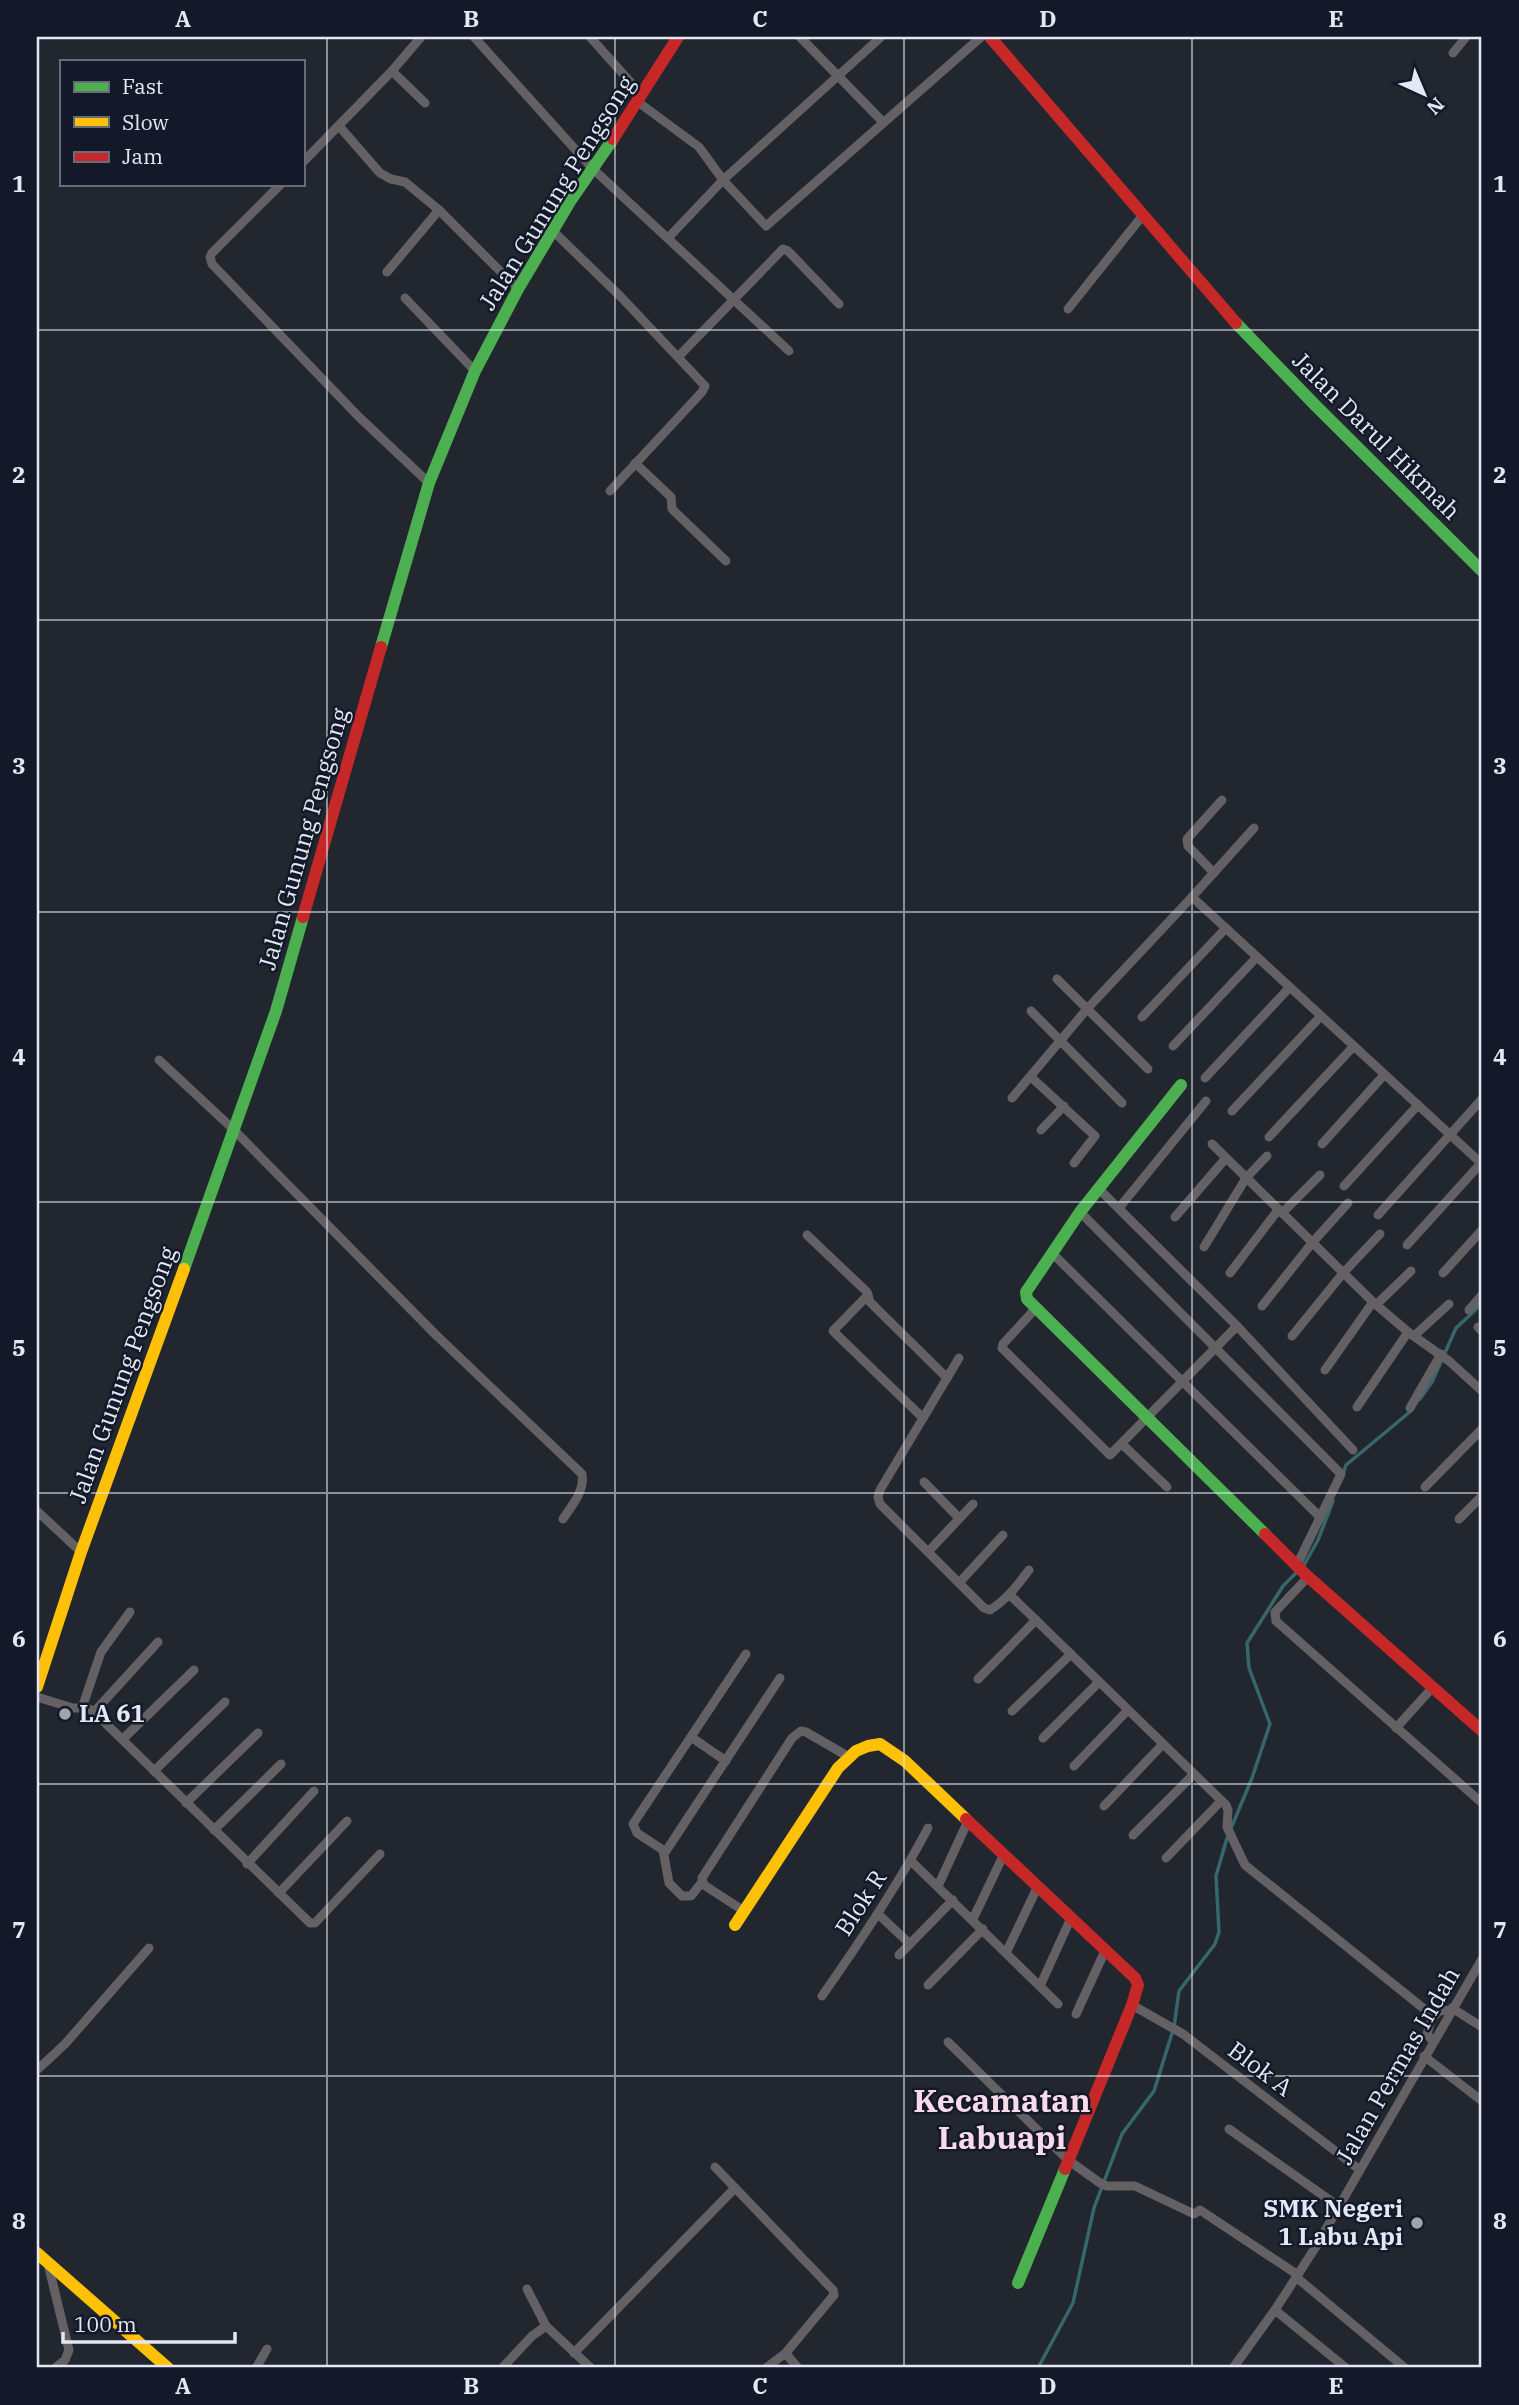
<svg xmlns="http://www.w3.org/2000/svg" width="1519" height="2405" font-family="'IBM Plex Serif',serif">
<rect width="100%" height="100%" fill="#22262f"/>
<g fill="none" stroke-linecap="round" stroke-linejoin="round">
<!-- stream -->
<g stroke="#35676b" stroke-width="3.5">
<polyline points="1420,1399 1432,1382 1456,1328 1482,1304"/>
<polyline points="1343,1474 1346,1465 1411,1411"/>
<polyline points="1303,1567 1318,1540 1333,1501"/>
<polyline points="1038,2368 1073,2303 1094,2208 1122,2134 1154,2091 1174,2027 1179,1991 1215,1944 1219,1932 1216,1876 1227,1838 1252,1778 1270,1724 1249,1668 1247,1643 1283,1586 1297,1572"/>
</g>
<!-- street -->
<g stroke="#636164" stroke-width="9">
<polyline points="474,37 592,168 789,351"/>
<polyline points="590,37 642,95"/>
<polyline points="800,37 883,122"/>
<polyline points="1453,53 1466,37"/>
<polyline points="392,71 425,103"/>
<polyline points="638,102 699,147 723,180 766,226 981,37"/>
<polyline points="339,126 380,173 391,179 405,182 439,210 518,289"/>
<polyline points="303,162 392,71 421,37"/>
<polyline points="281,184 212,253 210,257 212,264 358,416 429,483"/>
<polyline points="553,231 621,297 705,386 702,392 610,491"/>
<polyline points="669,237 723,180 881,37"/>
<polyline points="387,272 439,210"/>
<polyline points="405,298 475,371"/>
<polyline points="1068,309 1143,215"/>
<polyline points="678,357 783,249 788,251 839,304"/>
<polyline points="635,463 671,497 672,509 726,561"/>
<polyline points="1214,873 1188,846 1187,839 1222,800"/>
<polyline points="1192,897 1254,828"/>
<polyline points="1057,979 1148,1069"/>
<polyline points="1031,1011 1122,1103"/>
<polyline points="1142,1017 1226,928"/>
<polyline points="1173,1046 1256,958"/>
<path d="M159 1060 233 1129 435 1334 582 1474C585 1491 572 1505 563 1519"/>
<polyline points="1031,1077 1095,1136 1074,1163"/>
<polyline points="1205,1078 1289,988"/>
<polyline points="1012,1098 1087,1009 1192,897 1482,1164"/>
<polyline points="1232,1111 1320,1017"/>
<polyline points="1041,1130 1064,1106"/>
<polyline points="1269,1137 1353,1047"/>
<polyline points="1212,1144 1373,1302 1408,1332 1449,1361 1482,1391"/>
<polyline points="1322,1144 1384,1075"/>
<polyline points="1344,1186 1418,1105"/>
<polyline points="1099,1189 1237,1326"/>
<polyline points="1119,1208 1206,1101"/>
<polyline points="1080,1212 1341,1474 1297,1565"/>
<polyline points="1282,1213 1320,1175"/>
<polyline points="1378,1215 1482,1099"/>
<polyline points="1175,1217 1226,1158"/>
<polyline points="807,1235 867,1292 870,1302 947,1378"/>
<polyline points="1407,1245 1482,1162"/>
<polyline points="1204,1247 1246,1178 1267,1156"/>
<polyline points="1052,1253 1320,1517"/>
<polyline points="1230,1273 1278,1210"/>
<polyline points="1443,1273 1482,1230"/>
<polyline points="868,1295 833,1331 923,1418"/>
<polyline points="1376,1305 1411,1271"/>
<polyline points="1262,1306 1312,1243 1348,1203"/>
<polyline points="1035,1309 1003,1344 1002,1348 1110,1455 1237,1326 1353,1450"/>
<polyline points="1469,1310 1482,1295"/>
<polyline points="1478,1327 1482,1331"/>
<polyline points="1292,1336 1344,1272 1380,1234"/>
<polyline points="1414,1336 1449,1304"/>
<path d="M959 1358 880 1490 878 1497 880 1504 984 1608 990 1610C1006 1600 1017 1586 1029 1570"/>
<polyline points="1325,1370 1373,1302"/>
<polyline points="1357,1407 1408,1332"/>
<polyline points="1410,1408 1441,1354"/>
<polyline points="1122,1444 1167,1487"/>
<polyline points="924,1482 959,1518"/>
<polyline points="1425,1487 1482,1429"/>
<polyline points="37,1511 81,1552"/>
<polyline points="1459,1519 1482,1496"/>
<polyline points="928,1552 973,1504"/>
<polyline points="1308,1577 1275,1612 1276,1621 1482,1803"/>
<polyline points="959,1583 1003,1535"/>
<polyline points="1010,1595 1226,1805 1228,1810 1227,1827 1245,1865 1433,2016"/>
<polyline points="978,1679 1036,1620"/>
<polyline points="37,1697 73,1708 87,1708 94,1712 310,1923 315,1923 380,1854"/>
<polyline points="82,1708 101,1652 130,1612"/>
<polyline points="1012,1711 1071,1654"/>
<polyline points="94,1712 158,1642"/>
<polyline points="1396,1728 1433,1687"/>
<polyline points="691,1737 726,1761"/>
<polyline points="1043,1738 1099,1682"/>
<polyline points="123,1739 194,1670"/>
<polyline points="1074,1766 1128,1710"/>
<polyline points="154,1771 225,1702"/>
<polyline points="186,1803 258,1733"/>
<polyline points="1104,1806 1163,1744"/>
<polyline points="214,1830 281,1764"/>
<polyline points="1133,1835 1194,1774"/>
<polyline points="664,1854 780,1678"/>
<polyline points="1166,1858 1221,1801"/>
<polyline points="911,1861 1058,2004"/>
<polyline points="247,1864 314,1791"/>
<polyline points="702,1882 691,1896 682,1896 669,1883 663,1850 637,1833 633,1824 746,1654"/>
<polyline points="938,1886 968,1821"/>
<polyline points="279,1893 347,1821"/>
<polyline points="744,1911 704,1885 702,1878 792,1738 801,1731 806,1732 849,1757"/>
<polyline points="878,1914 910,1944"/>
<polyline points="973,1919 1004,1854"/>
<polyline points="1006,1953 1038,1886"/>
<polyline points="899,1955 953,1900"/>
<polyline points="928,1985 983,1929"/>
<polyline points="1040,1986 1071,1918"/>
<path d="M822 1996C860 1942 897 1887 928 1828"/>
<polyline points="1132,2005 1183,2034 1360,2170"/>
<polyline points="1452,2008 1482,2027"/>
<polyline points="1076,2014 1105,1951"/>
<polyline points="1433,2041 1427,2034 1431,2020 1439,2011 1451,2010"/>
<polyline points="948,2042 1068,2160 1100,2183 1107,2186 1135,2186 1194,2214 1200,2210 1298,2275"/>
<polyline points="1424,2056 1482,2101"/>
<polyline points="37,2070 65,2044 149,1948"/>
<polyline points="1229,2129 1338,2206"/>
<polyline points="715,2167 833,2290 834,2295 784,2355"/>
<polyline points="49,2268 69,2350 65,2360 55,2368"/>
<polyline points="1296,2277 1405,2368"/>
<polyline points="527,2289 546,2326 591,2368"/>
<polyline points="1275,2310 1346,2368"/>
<polyline points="574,2353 735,2188"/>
<polyline points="256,2368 267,2349"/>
<polyline points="502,2368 532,2336 546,2326"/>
<polyline points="766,2368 783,2355 788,2356 798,2368"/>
<polyline points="1233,2368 1275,2310 1315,2248 1482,1959"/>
</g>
<!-- fast -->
<g stroke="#4caf50" stroke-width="12">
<polyline points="1236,323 1315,405 1482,571"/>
<polyline points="381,647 429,483 475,371 518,289 571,200 613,139"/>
<polyline points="1181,1085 1080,1212 1026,1292 1027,1299 1265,1534"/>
<polyline points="184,1269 276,1011 303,917"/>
<polyline points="1018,2283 1065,2169"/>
</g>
<!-- slow -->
<g stroke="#ffc107" stroke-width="12">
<polyline points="37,1687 81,1552 184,1269"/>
<polyline points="735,1925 838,1768 856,1751 868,1746 880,1744 905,1761 966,1819"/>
<polyline points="37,2253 168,2368"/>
</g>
<!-- jam -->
<g stroke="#c62828" stroke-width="12">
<polyline points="990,37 1236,323"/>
<polyline points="613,139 678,37"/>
<polyline points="303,917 381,647"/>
<polyline points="1265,1534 1305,1574 1482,1731"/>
<polyline points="966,1819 1135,1978 1138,1985 1132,2005 1065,2169"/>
</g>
</g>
<!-- grid -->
<path fill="none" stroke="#e3e8f4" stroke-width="2" stroke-opacity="0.55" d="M327 37V2368M615 37V2368M904 37V2368M1192 37V2368M37 330H1482M37 620H1482M37 912H1482M37 1202H1482M37 1493H1482M37 1784H1482M37 2076H1482"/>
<!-- markers -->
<g fill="#9fa4af" stroke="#14192a" stroke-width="2.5">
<circle cx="65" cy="1714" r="7"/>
<circle cx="1417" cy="2223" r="7"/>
</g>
<g text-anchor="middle" stroke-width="5" stroke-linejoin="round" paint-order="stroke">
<!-- street labels -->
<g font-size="24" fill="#e3e8f4" stroke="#14192a">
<text transform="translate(557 193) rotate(-58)" y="8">Jalan Gunung Pengsong</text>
<text transform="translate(1376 436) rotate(45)" y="8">Jalan Darul Hikmah</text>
<text transform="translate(304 839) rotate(-74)" y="8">Jalan Gunung Pengsong</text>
<text transform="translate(123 1375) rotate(-70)" y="8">Jalan Gunung Pengsong</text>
<text transform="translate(861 1903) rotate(-57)" y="8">Blok R</text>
<text transform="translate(1398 2066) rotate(-60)" y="8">Jalan Permas Indah</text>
<text transform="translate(1260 2069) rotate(37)" y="8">Blok A</text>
</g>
<!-- poi labels -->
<g font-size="24" font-weight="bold" fill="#e3e8f4" stroke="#14192a" text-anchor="start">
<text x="79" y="1722">LA 61</text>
<text x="1403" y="2217" text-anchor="end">SMK Negeri<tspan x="1403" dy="28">1 Labu Api</tspan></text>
</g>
<!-- district labels -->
<g font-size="32" font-weight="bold" fill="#f8daeb" stroke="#14192a">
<text x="1002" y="2112">Kecamatan<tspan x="1002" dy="37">Labuapi</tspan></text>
</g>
</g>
<!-- border -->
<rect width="1519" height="2405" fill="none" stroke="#14192a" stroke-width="77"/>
<!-- legend -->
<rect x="60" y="60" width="245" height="126" fill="#14192a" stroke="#676c7b" stroke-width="2"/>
<rect x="74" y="82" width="35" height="10" fill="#4caf50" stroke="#676c7b" stroke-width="2"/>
<text x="122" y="94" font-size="21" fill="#e3e8f4">Fast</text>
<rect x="74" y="117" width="35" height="10" fill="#ffc107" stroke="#676c7b" stroke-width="2"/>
<text x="122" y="130" font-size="21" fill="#e3e8f4">Slow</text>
<rect x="74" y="152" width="35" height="10" fill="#c62828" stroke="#676c7b" stroke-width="2"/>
<text x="122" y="164" font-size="21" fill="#e3e8f4">Jam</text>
<!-- north arrow -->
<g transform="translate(1424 94) rotate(136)" stroke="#14192a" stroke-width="5" paint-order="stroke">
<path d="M0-5L12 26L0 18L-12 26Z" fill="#e3e8f4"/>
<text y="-10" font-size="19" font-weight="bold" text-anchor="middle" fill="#e3e8f4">N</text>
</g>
<!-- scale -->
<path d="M63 2332v10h172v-10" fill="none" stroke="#e3e8f4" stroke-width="3.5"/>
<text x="74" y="2332" font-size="21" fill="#e3e8f4" stroke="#14192a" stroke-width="5" paint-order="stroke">100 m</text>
<rect x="38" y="38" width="1442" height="2328" fill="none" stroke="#e3e8f4" stroke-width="2.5"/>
<g font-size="23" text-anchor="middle" font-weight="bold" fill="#e3e8f4">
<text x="183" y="27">A</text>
<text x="471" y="27">B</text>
<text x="760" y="27">C</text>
<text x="1048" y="27">D</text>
<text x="1336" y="27">E</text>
<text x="19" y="192">1</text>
<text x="1500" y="192">1</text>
<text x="19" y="483">2</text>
<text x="1500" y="483">2</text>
<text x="19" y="774">3</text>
<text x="1500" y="774">3</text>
<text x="19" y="1065">4</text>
<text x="1500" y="1065">4</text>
<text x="19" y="1356">5</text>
<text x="1500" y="1356">5</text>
<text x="19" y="1647">6</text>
<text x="1500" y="1647">6</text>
<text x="19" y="1938">7</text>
<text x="1500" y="1938">7</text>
<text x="19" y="2229">8</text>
<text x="1500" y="2229">8</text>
<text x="183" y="2394">A</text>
<text x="471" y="2394">B</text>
<text x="760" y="2394">C</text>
<text x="1048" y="2394">D</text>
<text x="1336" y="2394">E</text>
</g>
</svg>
